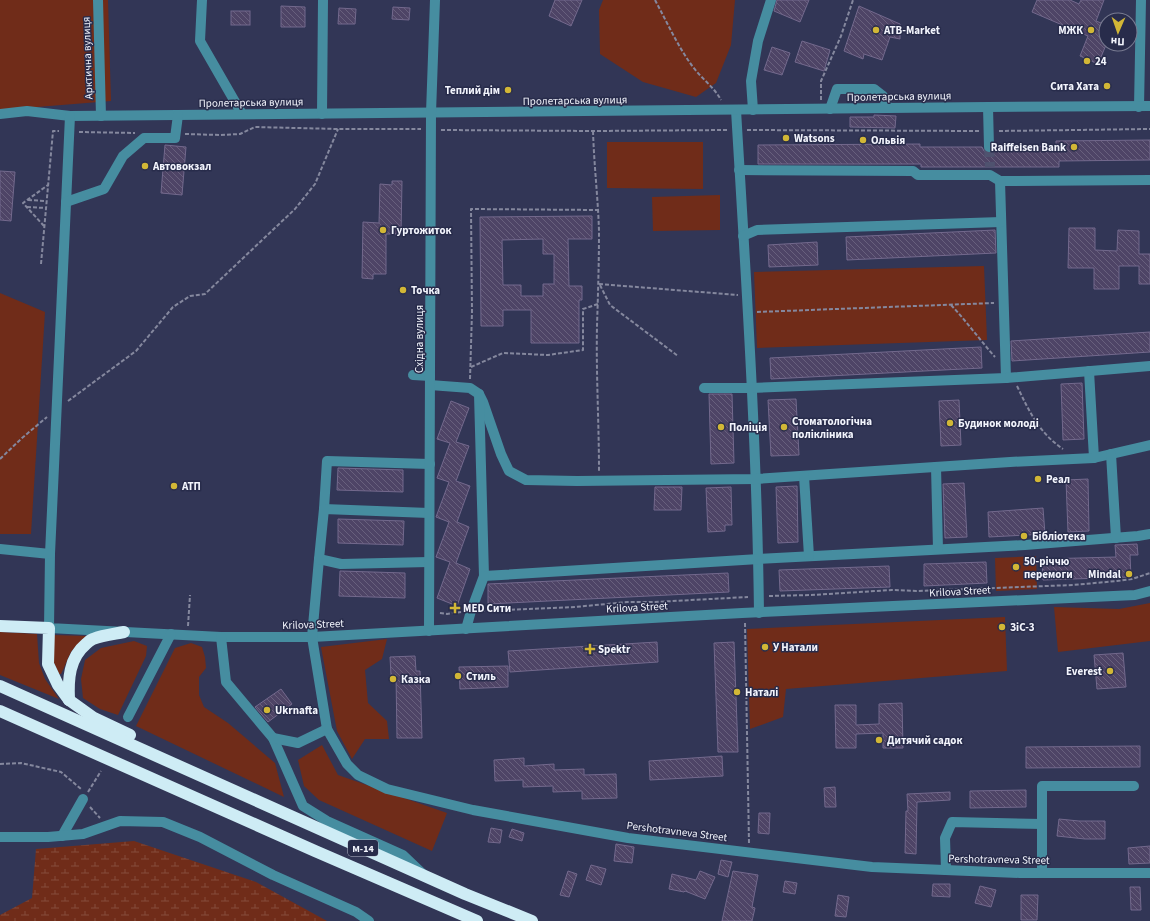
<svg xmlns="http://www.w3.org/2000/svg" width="1150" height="921" font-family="'Source Sans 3',sans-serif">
<defs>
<pattern id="wetland-marsh" width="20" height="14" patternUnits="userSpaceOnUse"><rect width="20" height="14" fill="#702c19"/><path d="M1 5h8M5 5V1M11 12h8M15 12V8" fill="none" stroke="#854b3b"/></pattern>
<pattern id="building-back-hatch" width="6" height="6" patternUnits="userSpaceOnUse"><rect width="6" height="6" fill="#4e4466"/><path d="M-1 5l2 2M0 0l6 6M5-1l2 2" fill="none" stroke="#68607d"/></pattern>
</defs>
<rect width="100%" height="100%" fill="#323656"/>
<!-- green -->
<g fill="#702c19">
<polygon points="0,0 108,0 111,101 0,110"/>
<polygon points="603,0 735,0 731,45 716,83 696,97 643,82 600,54 599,10"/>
<polygon points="607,142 703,142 703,189 607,188"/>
<polygon points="720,195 720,230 653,231 652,197"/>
<polygon points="984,266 987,340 757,348 754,272"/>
<polygon points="0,293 45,312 31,534 0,534"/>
<polygon points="1036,556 1037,589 996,591 995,558"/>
<polygon points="1150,603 1150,641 1058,652 1054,607 1119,609"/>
<polygon points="1005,617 1007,671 786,689 783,717 750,729 747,629"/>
<polygon points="0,632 37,634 39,663 45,679 59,699 0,675"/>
<path d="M53 635 87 636C81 641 75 646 71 652 67 659 65 667 61 674H59L54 663Z"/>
<polygon points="387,639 382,659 365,670 368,703 387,721 389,739 365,739 352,759 337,731 321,647"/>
<polygon points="134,641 147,646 146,656 118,715 100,709 83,698 81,679 85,660 101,648"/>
<polygon points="191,643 202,647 205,657 206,668 199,677 199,695 204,707 228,723 275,763 284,797 136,726 175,648"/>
<polygon points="322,745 338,775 447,813 432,851 319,800 304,786 298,760"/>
</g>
<!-- wetland -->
<polygon fill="url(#wetland-marsh)" points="134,841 256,882 327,921 0,921 0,915 32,898 36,849"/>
<!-- building -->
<g fill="url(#building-back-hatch)" stroke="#73698d" fill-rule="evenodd">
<polygon points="555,0 582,0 571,26 549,16"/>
<polygon points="777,0 809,0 800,22 774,11"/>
<polygon points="1037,0 1070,0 1079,4 1081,0 1104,0 1096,21 1106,25 1106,45 1098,64 1080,56 1088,36 1032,12"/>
<polygon points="281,6 305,7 305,27 281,27"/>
<polygon points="859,6 900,24 900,39 890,37 882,60 864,54 863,59 844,51"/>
<polygon points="393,7 410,8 409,20 392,19"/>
<polygon points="339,8 356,9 355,24 338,24"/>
<rect x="231" y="11" width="19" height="14"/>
<polygon points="802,41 830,50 824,71 795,62"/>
<polygon points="772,47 790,53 782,75 764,70"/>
<polygon points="874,115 896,116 895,128 850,127 850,117 874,117"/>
<polygon points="1150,140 1150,160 1059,161 1059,167 921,167 921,164 758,164 758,145 920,144 920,147 982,147 984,151 989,153 993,152 996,147 1056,146 1056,141"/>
<polygon points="165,145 186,147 182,195 161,193"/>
<polygon points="0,171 15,172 11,221 0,220"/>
<polygon points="392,181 402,181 401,234 386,234 386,274 373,274 373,279 362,278 363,222 379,223 380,184 392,185"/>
<path d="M592 216V239H568L569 286H582V300H579V343H531V310H503V326H481L480 217ZM543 239V254H554V284H543V296H521V285H503L502 240Z"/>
<polygon points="1069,228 1095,228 1095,250 1117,251 1118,230 1139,231 1139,254 1150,254 1150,284 1139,284 1139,266 1119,266 1119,289 1094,289 1094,268 1068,268"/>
<polygon points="995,230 996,253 847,260 846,237"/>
<polygon points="817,242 818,265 769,267 768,245"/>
<polygon points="1150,332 1150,352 1012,361 1011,341"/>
<polygon points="981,347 982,368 771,379 770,358"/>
<polygon points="1082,383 1084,439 1063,440 1061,384"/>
<polygon points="709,394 732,394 734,463 711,464"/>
<polygon points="796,399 799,455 771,456 768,400"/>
<polygon points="959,400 961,445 941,446 939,401"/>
<polygon points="451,401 469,408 456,442 469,446 456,481 470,486 457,522 469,527 456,563 470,569 457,606 437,598 450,562 436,557 449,522 436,517 449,482 437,478 450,443 437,439"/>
<polygon points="338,468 403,470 403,492 337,490"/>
<polygon points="1088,479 1089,531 1068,532 1066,480"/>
<polygon points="964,483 967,537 945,538 943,484"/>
<polygon points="797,486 798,542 778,543 776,487"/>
<polygon points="655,487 682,487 681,510 654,510"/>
<polygon points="731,487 732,525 725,525 725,531 708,532 706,488"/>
<polygon points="1043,508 1045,534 989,537 988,512"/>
<polygon points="338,519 404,521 403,545 338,543"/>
<polygon points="1137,544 1138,555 1130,555 1131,577 1043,580 1042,559 1116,557 1115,545"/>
<polygon points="986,562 987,583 924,586 924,564"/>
<polygon points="889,566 890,587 780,591 779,570"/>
<polygon points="340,571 405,573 405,598 339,596"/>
<polygon points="728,573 729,592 488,604 488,584"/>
<polygon points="657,642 658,662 510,672 508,651"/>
<polygon points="734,642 738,752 718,752 714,643"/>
<polygon points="1123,653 1126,687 1097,689 1094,655"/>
<polygon points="415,656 416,671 420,671 422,738 397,738 396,675 391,675 390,657"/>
<polygon points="508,666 508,687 460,689 459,667"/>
<polygon points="281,689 292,704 268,722 255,707"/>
<polygon points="902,703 903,748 883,748 883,733 856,734 856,748 836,748 835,705 856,705 856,725 879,724 879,704"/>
<polygon points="1140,746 1140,767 1026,768 1026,747"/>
<polygon points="722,756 723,776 650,780 649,761"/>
<polygon points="524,758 524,766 554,764 554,770 584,769 584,775 616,774 617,798 582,799 582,791 553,792 553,786 523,787 523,780 495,781 494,760"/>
<polygon points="835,787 836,807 825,807 824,788"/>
<polygon points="1026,790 1026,807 970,808 970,791"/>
<polygon points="950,792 950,800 917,802 916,854 905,853 906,811 908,811 907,794"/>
<polygon points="759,813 770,813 769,834 758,833"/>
<polygon points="1059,819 1079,821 1105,821 1105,839 1085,839 1057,836"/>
<polygon points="491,828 502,830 500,843 488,842"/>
<polygon points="512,829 524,833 522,841 509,837"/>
<polygon points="616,844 634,847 632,863 614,861"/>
<polygon points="1150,846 1150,863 1129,864 1128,848"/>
<polygon points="721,860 732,862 728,877 718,874"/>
<polygon points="591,865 606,869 601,885 586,880"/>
<polygon points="568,871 577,874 569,897 560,895"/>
<polygon points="700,871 715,877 705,899 685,891 684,892 669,889 672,874 696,880"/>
<polygon points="733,871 758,875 752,907 755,908 752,921 722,921"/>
<polygon points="785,881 797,883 795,894 783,892"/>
<polygon points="933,884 950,884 950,897 932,896"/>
<polygon points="980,886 996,890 991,907 975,903"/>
<polygon points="1130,887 1140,887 1141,910 1131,910"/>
<polygon points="838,895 849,897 846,917 835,916"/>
<polygon points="1021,895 1038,895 1037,920 1021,920"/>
</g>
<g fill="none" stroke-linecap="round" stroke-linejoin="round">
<!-- minor-tunnel -->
<polyline stroke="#4f526f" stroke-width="10" stroke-dasharray="10 5" stroke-linecap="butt" points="989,147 990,167"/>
<!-- path -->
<g stroke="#85889e" stroke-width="2" stroke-dasharray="4 2" stroke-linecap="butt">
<path d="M655 0C667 22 678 47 693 67 702 79 714 87 721 100"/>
<polyline points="821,100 821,81 841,36 853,0"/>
<polyline points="441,130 593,131 727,130"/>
<polyline points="747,130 979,131"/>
<path d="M593 131C594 165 598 198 599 231 599 263 598 294 597 326 596 374 599 423 599 472"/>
<polyline points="999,131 1150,129"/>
<polyline points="79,132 135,133"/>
<polyline points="185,134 220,135 240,134 255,127 338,129 421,129"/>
<polyline points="28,200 46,201"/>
<polyline points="27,207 46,208"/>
<polyline points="44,226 23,203 48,185"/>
<polyline points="41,264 53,131 59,131"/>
<polyline points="599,284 738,295"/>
<polyline points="600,285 610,305 678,356"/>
<path d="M951 305C967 322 980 340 995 357"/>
<polyline points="757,312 994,303"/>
<polyline points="471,367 503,353 548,355 583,350 583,309 598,304"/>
<polyline points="470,379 472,312 471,209 598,210"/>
<path d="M1017 386C1029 411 1039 433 1063 449"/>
<polyline points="68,401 136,351 173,307 190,296 205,294 295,209 315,184 338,129"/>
<polyline points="0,459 22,438 47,417"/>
<polyline points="769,596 811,595 892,590 916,591 1073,585 1117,581 1132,579 1150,573"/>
<polyline points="481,611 575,607 627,602 655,602 748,597"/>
<polyline points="440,613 447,614 461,612"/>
<polyline points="745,623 749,843"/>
<polyline points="188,626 190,595"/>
<polyline points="0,764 21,763 61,772 81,789"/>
<polyline points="88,792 101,771"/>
<polyline points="90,807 100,818"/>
</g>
<!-- minor -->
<g stroke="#468da0" stroke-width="10">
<polyline points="98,0 101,116"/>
<polyline points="202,0 200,41 242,114"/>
<polyline points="988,107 989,147"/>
<polyline points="1139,107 1141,0"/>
<polyline points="830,109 837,89 874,89 883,96 888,108"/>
<path d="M736 110C746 277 757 445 759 613"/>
<polyline points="753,110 751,81 758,41 771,0"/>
<polyline points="0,114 27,111 70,116 988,107 1150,106"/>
<polyline points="322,114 323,0"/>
<polyline points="70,116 50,554 49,628 221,637 312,637 742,613 1135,595 1150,591"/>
<polyline points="739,170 913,171 918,175 990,175 1000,181 1150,180"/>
<polyline points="1000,181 1006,378"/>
<polyline points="66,202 104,189 123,156 144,138 175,138 178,115"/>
<polyline points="743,236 757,230 1001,222"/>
<polyline points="1089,371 1094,458"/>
<polyline points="413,375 430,376"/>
<polyline points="430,385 470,388 479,394 483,402 501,454 509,471 526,480 577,481 756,479 1010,462 1094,458 1150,445"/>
<polyline points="704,388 752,388 1006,378 1150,366"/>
<polyline points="479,394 484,576 759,559 1025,545 1138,536 1150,534"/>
<polyline points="1111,454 1116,538"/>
<polyline points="936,467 938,549"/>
<polyline points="804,476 809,556"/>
<polyline points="324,509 327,461 430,464"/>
<polyline points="0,549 50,554"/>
<polyline points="319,559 312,637 327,729 347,764 358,775 387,789 473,810 628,838 872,867 1020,873 1150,873"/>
<polyline points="429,562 341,564 319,559 324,509 429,513"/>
<polyline points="466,629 471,611 484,576"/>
<polyline points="429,631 431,113 435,0"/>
<polyline points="221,637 226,682 273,738 303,806 327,821 403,855 423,874"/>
<polyline points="128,717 171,634"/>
<polyline points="273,738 298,743 327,729"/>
<polyline points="62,836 83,799"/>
<polyline points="0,837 48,837 83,834 120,821 163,822 200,837 273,875 356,912 369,921"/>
<polyline points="946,870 945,838 952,822 1042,824"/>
<polyline points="1042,873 1042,786 1134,786"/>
</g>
<!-- highway -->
<g stroke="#ceecf5" stroke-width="12">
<polyline points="0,626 49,628 48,664 58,685 69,700 94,718 130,735"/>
<polyline points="0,686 465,894 532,921"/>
<path d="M69 700C68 680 69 658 86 644 88 642 90 640 93 639 103 635 114 634 124 632"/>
<polyline points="0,711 315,851 477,921"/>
</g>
</g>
<!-- markers -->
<g fill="#d2b736" stroke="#282c4b" stroke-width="1.5">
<circle cx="876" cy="30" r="4"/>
<circle cx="1091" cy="30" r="4"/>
<circle cx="1087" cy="61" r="4"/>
<circle cx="1107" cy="86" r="4"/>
<circle cx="508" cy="90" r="4"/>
<circle cx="786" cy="138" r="4"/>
<circle cx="863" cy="140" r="4"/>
<circle cx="1074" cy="147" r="4"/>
<circle cx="145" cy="166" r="4"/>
<circle cx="383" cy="230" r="4"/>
<circle cx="403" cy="290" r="4"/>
<circle cx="950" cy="423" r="4"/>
<circle cx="721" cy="427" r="4"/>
<circle cx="784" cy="427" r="4"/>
<circle cx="1038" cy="479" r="4"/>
<circle cx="174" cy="486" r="4"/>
<circle cx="1024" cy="536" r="4"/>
<circle cx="1016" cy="567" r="4"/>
<circle cx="1129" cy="574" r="4"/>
<path d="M453 602h4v4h4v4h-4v4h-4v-4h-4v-4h4z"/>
<circle cx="1002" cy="627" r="4"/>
<circle cx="765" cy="647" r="4"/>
<path d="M588 643h4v4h4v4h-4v4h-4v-4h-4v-4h4z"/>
<circle cx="1110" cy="671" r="4"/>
<circle cx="458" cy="676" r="4"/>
<circle cx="393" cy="679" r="4"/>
<circle cx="737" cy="692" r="4"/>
<circle cx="267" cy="710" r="4"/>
<circle cx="879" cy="740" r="4"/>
</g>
<g text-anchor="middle" stroke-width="3" stroke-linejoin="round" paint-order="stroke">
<!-- shield labels -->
<rect fill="#282c4b" stroke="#b5b8c7" stroke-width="1" x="348" y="840" width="30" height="16" rx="3"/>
<g font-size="10" font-weight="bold" fill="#f2f4fc">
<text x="363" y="852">М-14</text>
</g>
<!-- poi labels -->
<g font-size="11" font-weight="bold" fill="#f2f4fc" stroke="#282c4b" text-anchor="start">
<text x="884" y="34">ATB-Market</text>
<text x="1083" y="34" text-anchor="end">МЖК</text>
<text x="1095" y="65">24</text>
<text x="1099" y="90" text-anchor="end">Сита Хата</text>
<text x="500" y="94" text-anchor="end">Теплий дім</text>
<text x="794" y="142">Watsons</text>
<text x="871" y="144">Ольвія</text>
<text x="1066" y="151" text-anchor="end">Raiffeisen Bank</text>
<text x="153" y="170">Автовокзал</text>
<text x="391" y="234">Гуртожиток</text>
<text x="411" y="294">Точка</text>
<text x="792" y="425">Стоматологічна<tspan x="792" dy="13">полікліника</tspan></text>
<text x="958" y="427">Будинок молоді</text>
<text x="729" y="431">Поліція</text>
<text x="1046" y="483">Реал</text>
<text x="182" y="490">АТП</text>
<text x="1032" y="540">Бібліотека</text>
<text x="1024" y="565">50-річчю<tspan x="1024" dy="13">перемоги</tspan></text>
<text x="1121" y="578" text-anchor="end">Mindal</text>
<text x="463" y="612">MED Сити</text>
<text x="1010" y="631">ЗіС-3</text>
<text x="773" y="651">У Натали</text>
<text x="598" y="653">Spektr</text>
<text x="1102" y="675" text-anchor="end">Everest</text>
<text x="466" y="680">Стиль</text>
<text x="401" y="683">Казка</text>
<text x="745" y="696">Наталі</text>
<text x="275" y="714">Ukrnafta</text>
<text x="887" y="744">Дитячий садок</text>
</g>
<!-- street labels -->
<g font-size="11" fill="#f2f4fc" stroke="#282c4b">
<text transform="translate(87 58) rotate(-92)" y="4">Арктична вулиця</text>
<text transform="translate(899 96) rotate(-1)" y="4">Пролетарська вулиця</text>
<text transform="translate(575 100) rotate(-1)" y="4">Пролетарська вулиця</text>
<text transform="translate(251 102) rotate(-1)" y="4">Пролетарська вулиця</text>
<text transform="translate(419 339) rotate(-90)" y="4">Східна вулиця</text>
<text transform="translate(960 591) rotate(-3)" y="4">Krilova Street</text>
<text transform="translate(637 607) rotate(-3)" y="4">Krilova Street</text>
<text transform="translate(313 624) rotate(-2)" y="4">Krilova Street</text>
<text transform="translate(677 831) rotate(7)" y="4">Pershotravneva Street</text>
<text transform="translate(999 859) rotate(1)" y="4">Pershotravneva Street</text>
</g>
</g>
<!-- north arrow -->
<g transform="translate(1118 32) rotate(182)"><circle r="19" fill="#282c4b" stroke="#797c92"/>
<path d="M0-3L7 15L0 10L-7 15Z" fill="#d2b736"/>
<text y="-6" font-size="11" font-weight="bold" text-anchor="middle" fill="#f2f4fc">Пн</text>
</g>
</svg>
